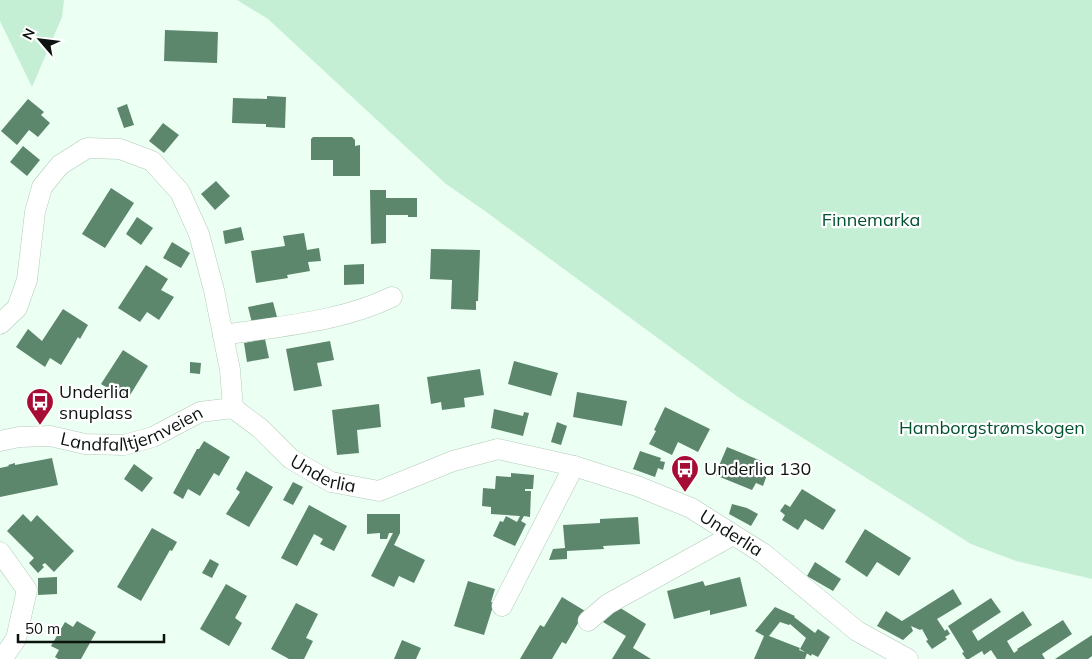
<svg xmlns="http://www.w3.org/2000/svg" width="1092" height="659" font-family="Mulish,sans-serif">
<rect width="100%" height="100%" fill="#ebfff2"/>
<!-- green -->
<g fill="#c4efd4">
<polygon points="0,0 64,0 62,17 32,87 0,21"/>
<polygon points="237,0 1092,0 1092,579 1016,561 971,544 738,397 485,211 446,184 268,19"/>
</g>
<!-- building -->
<g fill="#5c876d">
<polygon points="165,30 218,32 217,63 164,61"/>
<polygon points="267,96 286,97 285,128 266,127 266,124 232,123 233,98 267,99"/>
<polygon points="28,99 44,112 41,115 50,123 38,137 29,130 17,145 1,131"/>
<polygon points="127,104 134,125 124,128 117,108"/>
<polygon points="163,123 179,135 164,153 149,141"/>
<polygon points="313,137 352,137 355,140 355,146 360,145 360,176 333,176 333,160 311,160 311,139"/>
<polygon points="23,146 40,160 27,176 10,162"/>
<polygon points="216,181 230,196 215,210 201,194"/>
<polygon points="111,188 134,203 105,248 82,234"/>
<polygon points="370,190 386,190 386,198 417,198 417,217 408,217 408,215 386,215 386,243 371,244"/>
<polygon points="137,217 153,228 141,245 126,234"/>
<polygon points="241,227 244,240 225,244 223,231"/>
<polygon points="304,233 307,250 319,248 321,261 308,262 310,271 287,275 288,278 256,283 251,251 285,246 283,236"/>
<polygon points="172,242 190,253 181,268 163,258"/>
<polygon points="431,249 480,250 478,301 476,301 476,310 451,309 452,280 430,279"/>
<polygon points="364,264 364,284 344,285 344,265"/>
<polygon points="146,265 168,279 161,290 174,297 159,320 147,312 140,322 118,308"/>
<polygon points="273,302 277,317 252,323 248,307"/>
<polygon points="63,309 88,325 80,339 78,337 61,365 50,358 45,367 16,347 28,329 42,341"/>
<polygon points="265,339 269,358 247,362 244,343"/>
<polygon points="330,341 334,360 317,363 322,386 294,391 286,349"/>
<polygon points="123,350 148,366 127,400 101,384"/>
<polygon points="514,361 558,373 551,396 508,384"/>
<polygon points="190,362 201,363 200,374 190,373"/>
<polygon points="480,369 484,395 464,398 465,407 442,410 441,402 431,404 427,377"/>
<polygon points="577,392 627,401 622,426 573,417"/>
<polygon points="379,404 381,427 357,430 359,453 337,455 332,410"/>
<polygon points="665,407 710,429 698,452 678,442 672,455 649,444 656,431 654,430"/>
<polygon points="494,409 523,416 524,412 529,413 523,436 491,428"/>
<polygon points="557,422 567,426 561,445 551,442"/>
<polygon points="204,441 230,457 219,476 214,473 200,496 188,489 183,499 173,493 197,449 199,449"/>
<polygon points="727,447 764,462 761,469 768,472 763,486 756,483 752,490 715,475"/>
<polygon points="640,451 661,458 660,461 665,462 663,470 658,468 655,477 633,469"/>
<polygon points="52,458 58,485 0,497 0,468 9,466 8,465 15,463 15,465"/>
<polygon points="134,464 153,478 142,492 124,479"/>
<polygon points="246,471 273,487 249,527 226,514 240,492 236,489"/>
<polygon points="511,473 534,475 533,489 525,489 525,491 531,491 530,517 524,516 521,521 526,524 515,546 493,536 500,521 503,522 506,516 517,522 520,516 491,514 491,507 482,506 483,488 495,489 496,476 511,477"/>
<polygon points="293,482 303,487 293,505 283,500"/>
<polygon points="802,489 836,510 823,530 805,519 798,530 782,520 785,515 780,511 785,504 790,507"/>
<polygon points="732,504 747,508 758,514 751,526 729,514"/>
<polygon points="309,505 347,526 334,551 320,544 323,539 314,534 297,566 281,558"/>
<polygon points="23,514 31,522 37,515 74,551 54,572 45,563 42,565 44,567 38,573 29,563 34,558 7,531"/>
<polygon points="367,514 400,514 400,533 394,545 425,560 414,583 399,576 394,587 371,576 393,533 389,533 387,539 380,539 380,533 367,534"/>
<polygon points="638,517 640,544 603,546 604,549 567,551 567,559 549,560 553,549 565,548 563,525 600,523 600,519"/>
<polygon points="152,528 177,542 172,551 170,550 141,601 117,587"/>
<polygon points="865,529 911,558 899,576 877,562 867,577 845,562"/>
<polygon points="210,559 219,564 212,578 202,573"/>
<polygon points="815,562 841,579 833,591 807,576"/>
<polygon points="57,577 57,594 38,595 38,578"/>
<polygon points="740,577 747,606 710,615 710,610 674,619 667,591 703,581 705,586"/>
<polygon points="468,581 495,589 491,602 494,603 484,635 454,626"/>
<polygon points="226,584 247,596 235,618 242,623 229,646 200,629"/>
<polygon points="953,589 962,604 937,619 945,631 947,629 950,634 945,637 947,639 932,649 926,641 928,640 922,629 920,630 911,626 913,631 903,640 877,626 886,611 902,621"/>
<polygon points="562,597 585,611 566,644 562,642 552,659 520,659 540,625 544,627"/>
<polygon points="991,598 1001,612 972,631 978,641 1023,611 1032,625 1007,641 1014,653 1018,650 1017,649 1063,620 1072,634 1042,654 1045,659 997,659 991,650 984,655 982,651 969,659 966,659 962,653 964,652 948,626"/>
<polygon points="296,603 318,614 306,638 313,641 304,659 289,659 271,649"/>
<polygon points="614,604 646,624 633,648 651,659 612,659 626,636 603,622"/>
<polygon points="775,607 795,616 794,617 815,633 818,629 830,637 818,657 812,654 811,656 800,649 806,638 790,624 789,625 780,622 769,636 800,648 799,650 807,653 805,659 754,659 764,636 755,631"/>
<polygon points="77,621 96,632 81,659 58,659 55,657 59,650 51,646 65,622 73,627"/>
<polygon points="1092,635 1092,656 1088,659 1055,659"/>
<polygon points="402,640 421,648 416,659 394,659"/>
</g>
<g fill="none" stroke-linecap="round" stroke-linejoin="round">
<defs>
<g id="minor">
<path id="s1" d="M0 324 17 308 27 280 35 212 42 187 60 165 87 148 120 149 152 161 180 192 199 234 214 290 230 370 233 408 261 429 291 459 331 482 379 491 453 461 498 449 574 466 637 486 691 508 764 554 857 631 908 659"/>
<path d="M223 335C280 326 340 322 392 297"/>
<path id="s2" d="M0 441 19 437 50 436 85 444 124 445 153 437 200 412 233 408"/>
<polyline points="0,552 27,590 16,639 2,659"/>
<polyline points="502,606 574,466"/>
<polyline points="588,621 608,604 733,535"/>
</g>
</defs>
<!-- minor casing -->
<use href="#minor" stroke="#b3cbbc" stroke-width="21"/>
<!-- minor -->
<use href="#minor" stroke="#fff" stroke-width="20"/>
</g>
<!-- icons -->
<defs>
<symbol id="bus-pin" viewBox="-11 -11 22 30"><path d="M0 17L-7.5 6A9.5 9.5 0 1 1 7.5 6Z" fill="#a60d35" stroke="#fff"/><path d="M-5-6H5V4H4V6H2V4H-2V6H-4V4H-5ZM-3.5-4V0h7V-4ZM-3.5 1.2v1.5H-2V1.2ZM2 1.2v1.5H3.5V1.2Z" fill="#fff"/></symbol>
</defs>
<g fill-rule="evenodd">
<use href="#bus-pin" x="24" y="386" width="32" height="43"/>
<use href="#bus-pin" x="669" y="453" width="32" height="43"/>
</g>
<g text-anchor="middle" stroke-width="4.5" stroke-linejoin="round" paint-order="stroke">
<!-- park labels -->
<g font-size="18" fill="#00512e" stroke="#fff">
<text x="871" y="226">Finnemarka</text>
<text x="992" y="434">Hamborgstrømskogen</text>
</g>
<!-- poi labels -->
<g font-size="18" fill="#0a130d" stroke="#fff" text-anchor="start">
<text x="59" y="398">Underlia<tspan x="59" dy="21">snuplass</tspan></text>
<text x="704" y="475">Underlia 130</text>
</g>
<!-- street labels -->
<g font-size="18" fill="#0a130d" stroke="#fff">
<text dy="6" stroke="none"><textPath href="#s2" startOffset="136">Landfalltjernveien</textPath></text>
<text dy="6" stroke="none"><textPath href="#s1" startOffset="654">Underlia</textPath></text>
<text dy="6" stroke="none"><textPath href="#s1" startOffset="1089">Underlia</textPath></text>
</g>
</g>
<!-- north arrow -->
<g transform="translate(40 40) rotate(298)" stroke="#ffffff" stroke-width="4" paint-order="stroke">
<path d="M0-4L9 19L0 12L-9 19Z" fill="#0a130d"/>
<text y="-8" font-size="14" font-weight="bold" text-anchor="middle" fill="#0a130d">N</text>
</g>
<!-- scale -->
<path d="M18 634v8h146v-8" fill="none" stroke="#0a130d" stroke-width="2.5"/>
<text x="25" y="634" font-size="15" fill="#0a130d" stroke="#ffffff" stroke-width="4" paint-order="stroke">50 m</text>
</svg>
